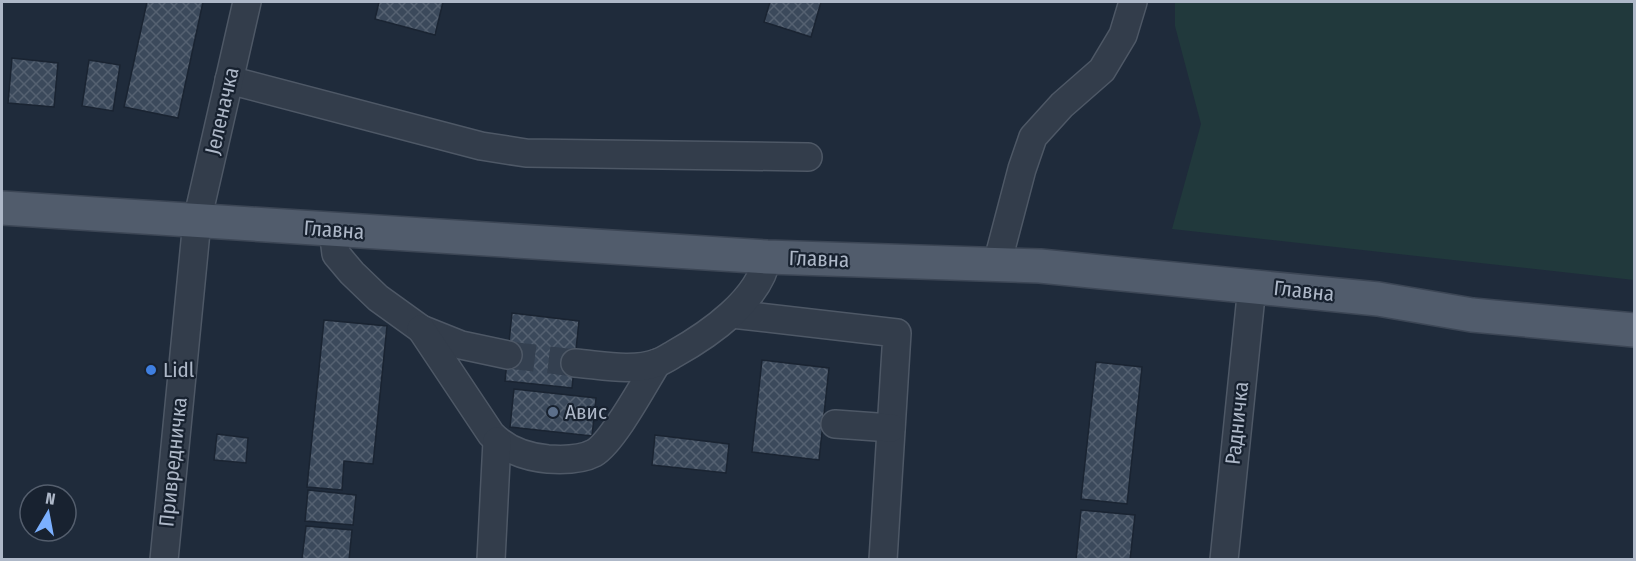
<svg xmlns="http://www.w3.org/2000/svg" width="1636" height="561" font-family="'Fira Sans Condensed',sans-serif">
<defs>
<pattern id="building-cross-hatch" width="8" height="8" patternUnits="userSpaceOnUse" patternTransform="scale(1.5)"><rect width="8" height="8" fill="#3b495b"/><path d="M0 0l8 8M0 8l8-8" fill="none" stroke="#556171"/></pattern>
</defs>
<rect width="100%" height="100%" fill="#1f2b3b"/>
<!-- green -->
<polygon fill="#21393c" points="1175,2 1634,2 1634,280 1172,229 1201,124 1175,26"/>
<!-- building -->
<g fill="url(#building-cross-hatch)" stroke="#1a2432" stroke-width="1.5">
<polygon points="147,2 203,2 178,118 124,107"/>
<polygon points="379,2 443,2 435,35 375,19"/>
<polygon points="770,2 821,2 811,37 764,22"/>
<polygon points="12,58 58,63 54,107 8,103"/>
<polygon points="89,60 120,65 113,111 82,106"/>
<polygon points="512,313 579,321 572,388 505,381"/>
<polygon points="324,320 387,326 373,464 344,461 342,490 307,487"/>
<polygon points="762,360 829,368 819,460 752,452"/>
<polygon points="1096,362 1142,367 1127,504 1081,499"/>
<polygon points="514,389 596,398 592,436 510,427"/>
<polygon points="217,434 248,438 246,463 214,460"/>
<polygon points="655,435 729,444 726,473 652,465"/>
<polygon points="308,490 356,495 353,525 305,521"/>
<polygon points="1081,510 1135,515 1130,560 1076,560"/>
<polygon points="306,526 352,530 349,560 302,559"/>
</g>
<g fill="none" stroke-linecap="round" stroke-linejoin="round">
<!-- minor-tunnel -->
<polyline stroke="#344050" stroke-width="27" stroke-dasharray="27 14" stroke-linecap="butt" points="508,355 575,363"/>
<defs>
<g id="minor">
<polyline points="229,80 481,146 526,153 808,157"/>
<polyline points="333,230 336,254 352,273 378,298 421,329 461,345 508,355"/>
<polyline points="997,264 1022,169 1033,137 1062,105 1102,70 1123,35 1133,2"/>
<polyline points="732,314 897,333 883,560"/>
<path d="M421 329 491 434C506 450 526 457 548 459 563 460 581 460 594 453 613 442 644 384 657 363"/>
<path d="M575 363C601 365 632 372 657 363 663 361 669 357 674 354 708 335 761 299 767 257"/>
<polyline points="835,424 891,428"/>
<polyline points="164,560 197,221 247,2"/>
<polyline points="491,560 497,441"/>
<polyline points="1224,560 1252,286"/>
</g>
<polyline id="major" points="2,208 767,257 1040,266 1378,299 1472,315 1634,330"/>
</defs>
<!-- minor casing -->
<use href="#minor" stroke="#4e5866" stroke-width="30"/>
<!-- major casing -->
<use href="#major" stroke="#3c4655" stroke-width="36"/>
<!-- minor -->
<use href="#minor" stroke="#333d4b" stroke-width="27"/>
<!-- major -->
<use href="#major" stroke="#515c6c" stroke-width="33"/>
</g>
<!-- markers -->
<circle fill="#3f7fe0" stroke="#182230" stroke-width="2" cx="151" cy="370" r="6"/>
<circle fill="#5c6f8a" stroke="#182230" stroke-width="2" cx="553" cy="412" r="6"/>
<g text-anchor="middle" stroke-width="4.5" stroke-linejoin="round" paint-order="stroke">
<!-- street labels -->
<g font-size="21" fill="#aeb8c8" stroke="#182230">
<text transform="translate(222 111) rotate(-77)" y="7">Јеленачка</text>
<text transform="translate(334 230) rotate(4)" y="7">Главна</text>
<text transform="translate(819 259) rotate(2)" y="7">Главна</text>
<text transform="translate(1304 291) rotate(6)" y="7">Главна</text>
<text transform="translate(1237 423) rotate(-84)" y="7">Радничка</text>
<text transform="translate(173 462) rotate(-84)" y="7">Привредничка</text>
</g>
<!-- poi labels -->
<g font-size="21" fill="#aeb8c8" stroke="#182230" text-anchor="start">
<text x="163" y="377">Lidl</text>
<text x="565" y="419">Авис</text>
</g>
</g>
<!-- border -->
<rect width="1636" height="561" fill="none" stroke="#aeb8c8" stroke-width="6"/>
<!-- north arrow -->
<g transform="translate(48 513) rotate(10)"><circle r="28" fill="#182230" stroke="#545e6d" stroke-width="1.5"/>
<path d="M0-4.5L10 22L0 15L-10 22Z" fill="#7bb0ff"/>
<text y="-9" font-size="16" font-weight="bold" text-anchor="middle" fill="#aeb8c8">N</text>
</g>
</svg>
